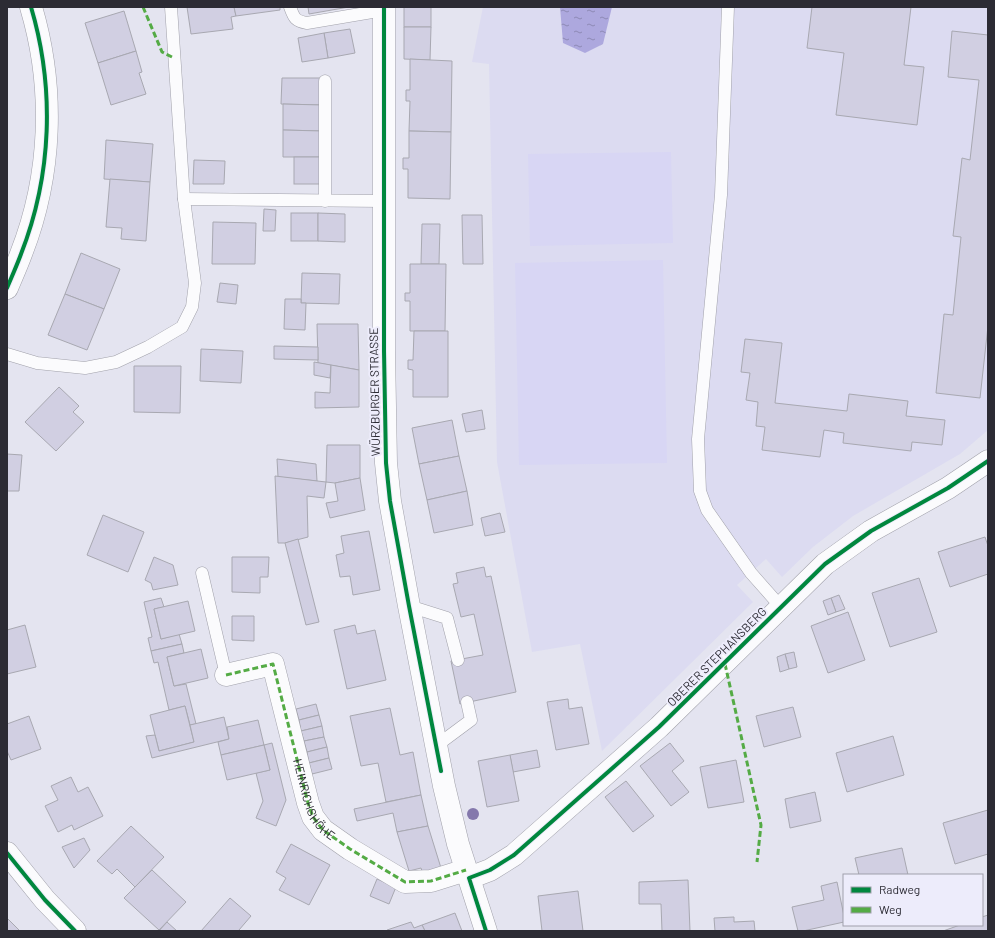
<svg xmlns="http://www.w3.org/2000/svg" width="995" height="938" font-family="Barlow,sans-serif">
<defs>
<pattern id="water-ripples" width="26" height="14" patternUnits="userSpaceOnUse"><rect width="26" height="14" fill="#ada8de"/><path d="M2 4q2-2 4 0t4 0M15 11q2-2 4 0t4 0" fill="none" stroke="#8d89b5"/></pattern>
</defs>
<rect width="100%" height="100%" fill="#e4e4f0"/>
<!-- built -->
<polygon fill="#dcdbf1" points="483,7 988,7 988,430 960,454 853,516 813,547 782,577 766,559 737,585 753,602 602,751 580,644 532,652 497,462 489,64 472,62"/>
<!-- grass -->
<g fill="#d8d6f4">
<polygon points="671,152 673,243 530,246 528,154"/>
<polygon points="663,260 667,463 519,465 515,263"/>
</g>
<!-- water -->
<polygon fill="url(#water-ripples)" points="560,7 612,7 603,44 585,53 563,43"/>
<!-- building -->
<g fill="#d1cfe2" stroke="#a8a8b1">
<polygon points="187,7 234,7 236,16 231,17 233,29 191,34"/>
<polygon points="234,7 280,7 280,10 236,16"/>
<polygon points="308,7 349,7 309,14"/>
<rect x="404" y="7" width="27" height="20"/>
<polygon points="812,7 911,7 904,65 924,67 917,125 836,115 844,53 807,48"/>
<polygon points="124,11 136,51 98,63 85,23"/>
<polygon points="404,27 431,27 430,60 404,59"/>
<polygon points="350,29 355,53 328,58 324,33"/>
<polygon points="952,31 988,35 988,326 980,398 936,393 944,314 953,315 961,237 953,236 962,158 970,160 979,80 948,77"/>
<polygon points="324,33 328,58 302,62 298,38"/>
<polygon points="136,51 142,72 139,73 146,94 111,105 98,63"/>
<polygon points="410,59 452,61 451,132 409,131 410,101 406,101 406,90 410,90"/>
<polygon points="282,78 322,78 322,105 281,104"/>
<polygon points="283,104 322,105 322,131 283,130"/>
<polygon points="283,130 322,131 321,157 283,157"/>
<polygon points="409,131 451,132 450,199 408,198 408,169 403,169 403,158 409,158"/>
<polygon points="106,140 153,144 150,182 104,179"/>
<rect x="294" y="157" width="27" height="27"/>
<polygon points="194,160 225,161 224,184 193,184"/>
<polygon points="110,179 150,182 146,241 121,239 122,228 106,227"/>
<polygon points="264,209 276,210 275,231 263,231"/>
<rect x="291" y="213" width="27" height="28"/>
<polygon points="318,213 345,214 345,242 318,241"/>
<polygon points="462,215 482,215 483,264 463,264"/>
<polygon points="213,222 256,223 255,264 212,264"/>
<polygon points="422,224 440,224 439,264 421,264"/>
<polygon points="81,253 120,269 104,309 65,294"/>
<polygon points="410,264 446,264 445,331 410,331 410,301 405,301 405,293 410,293"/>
<polygon points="302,273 340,274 339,304 301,303"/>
<polygon points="220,283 238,285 236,304 217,302"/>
<polygon points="65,294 104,309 87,350 48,335"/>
<polygon points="285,299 301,299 301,303 306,303 305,330 284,329"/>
<polygon points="317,324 358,324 359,370 318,363"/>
<polygon points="414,331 448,331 448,397 413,397 413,370 408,369 408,360 413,360"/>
<polygon points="745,339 782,343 775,403 847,411 849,394 908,401 906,416 945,420 942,445 912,442 911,451 843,443 844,433 824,430 820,457 762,450 765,427 756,426 758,402 746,400 750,373 741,372"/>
<polygon points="274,346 318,347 318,360 274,359"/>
<polygon points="201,349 243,351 241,383 200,381"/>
<polygon points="314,362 331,365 330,378 314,375"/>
<polygon points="331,365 359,370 359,407 315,408 315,392 330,393"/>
<polygon points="134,366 181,366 180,413 134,412"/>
<polygon points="59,387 79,406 73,412 84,422 56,451 25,422"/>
<polygon points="482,410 485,429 466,432 462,414"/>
<polygon points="452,420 459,456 419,464 412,428"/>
<polygon points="327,445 360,445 360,478 335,483 326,482"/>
<polygon points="7,454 22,455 19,491 7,491"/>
<polygon points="459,456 467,491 427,500 419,464"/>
<polygon points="277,459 316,464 317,481 278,477"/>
<polygon points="275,476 326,482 324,498 307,496 308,537 285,543 278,543"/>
<polygon points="360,478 365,510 330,518 326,503 338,501 335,483"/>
<polygon points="467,491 473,525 434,533 427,500"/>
<polygon points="500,513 505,532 485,536 481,518"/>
<polygon points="103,515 144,532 128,572 87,555"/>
<polygon points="369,531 380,590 353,595 350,576 340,577 336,555 344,553 341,536"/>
<polygon points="985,537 988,546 988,574 950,587 938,552"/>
<polygon points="298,539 319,622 306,625 285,543"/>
<polygon points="154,557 173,565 178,585 153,590 151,583 145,580"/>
<polygon points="232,557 269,557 268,577 260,577 260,593 232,592"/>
<polygon points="484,567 486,577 491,576 516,692 460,704 451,661 483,655 474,614 461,617 453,584 458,583 456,573"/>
<polygon points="919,578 937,632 890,647 872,593"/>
<polygon points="839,595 845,609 836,612 831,598"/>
<polygon points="161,598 164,607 154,609 161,639 179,634 182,644 151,651 148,638 152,637 144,602"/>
<polygon points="831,598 836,612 828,615 823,601"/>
<polygon points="188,601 195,631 161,639 154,609"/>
<polygon points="848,612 865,660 828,673 811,626"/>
<polygon points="232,616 254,616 254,641 232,640"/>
<polygon points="25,625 36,667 7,674 7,630"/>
<polygon points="355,625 357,634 375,630 386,680 347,689 334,630"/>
<polygon points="182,644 184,653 167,657 174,686 186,684 196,724 190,725 185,706 169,710 158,662 154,663 151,651"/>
<polygon points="201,649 208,678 174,686 167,657"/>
<polygon points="794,652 797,667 789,669 785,654"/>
<polygon points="785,654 789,669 780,672 777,657"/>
<polygon points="568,699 569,709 582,707 589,744 556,750 547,702"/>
<polygon points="316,704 319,715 299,720 296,709"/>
<polygon points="185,706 194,742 159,751 150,715"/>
<polygon points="793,707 801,737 764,747 756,716"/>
<polygon points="390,708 400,755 413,752 421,795 386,802 378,763 361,766 350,716"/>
<polygon points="319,715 322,726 301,731 299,720"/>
<polygon points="29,716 41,749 11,760 7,751 7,724"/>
<polygon points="224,717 229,739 152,758 146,736 155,735 159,751 194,742 190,725"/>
<polygon points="258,720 264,745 221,755 218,742 229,739 227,727"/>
<polygon points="322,726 324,737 304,741 301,731"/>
<polygon points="893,736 904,775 847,792 836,753"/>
<polygon points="324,737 327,747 307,752 304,741"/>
<polygon points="272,743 286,800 276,826 256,818 263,801 256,773 270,770 264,745"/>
<polygon points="670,743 684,761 672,771 689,792 671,806 640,766"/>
<polygon points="264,745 270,770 227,780 221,755"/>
<polygon points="327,747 329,758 309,763 307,752"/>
<polygon points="537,750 540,767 513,772 510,755"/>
<polygon points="510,755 519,801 487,807 478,761"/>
<polygon points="329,758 332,769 312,774 309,763"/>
<polygon points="736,760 744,802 708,808 700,767"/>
<polygon points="71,777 78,792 88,787 103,816 74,830 72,825 58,832 45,806 58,800 51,786"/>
<polygon points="626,781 654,816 633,832 605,797"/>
<polygon points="815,792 821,821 790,828 785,799"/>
<polygon points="421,795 428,826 397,832 393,813 357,821 354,809"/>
<polygon points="988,810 988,854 955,864 943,823"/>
<polygon points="131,826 164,857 135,887 117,869 112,874 97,861"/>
<polygon points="428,826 441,868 423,874 421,868 409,871 397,832"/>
<polygon points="84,838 90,850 74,868 62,847"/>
<polygon points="291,844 330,865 309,905 279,890 286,878 276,872"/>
<polygon points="902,848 908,875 859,875 855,858"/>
<polygon points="152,870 186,902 159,930 124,898"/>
<polygon points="377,879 396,887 389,904 370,896"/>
<polygon points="688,880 690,931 662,931 661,904 639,904 639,882"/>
<polygon points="837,882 844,916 844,922 803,931 798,931 792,907 824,900 821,886"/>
<polygon points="578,891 583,931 542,931 538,896"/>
<polygon points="230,898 251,916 239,930 241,931 201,931"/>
<polygon points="455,913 462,931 425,931 422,925"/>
<polygon points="988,915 988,931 943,931 960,925 982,925 982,917"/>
<polygon points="734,917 734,922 754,921 755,931 715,931 714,918"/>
<polygon points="7,918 20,931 7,931"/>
<polygon points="167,922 177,931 159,931"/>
<polygon points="411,922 414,928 422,925 425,931 388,931 387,930"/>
</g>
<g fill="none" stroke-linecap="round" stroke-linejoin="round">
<defs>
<g id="lane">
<path d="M290 7C294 18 295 21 307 23L384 10"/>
<polyline points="728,7 721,195 698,439 700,491 707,510 751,573 781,607"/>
<polyline points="184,199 383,201"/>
<polyline points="325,201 325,81"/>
<polyline points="7,354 37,363 85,368 116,362 148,347 182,327 192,307 195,283 184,199 171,7"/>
<polyline points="202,573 226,675"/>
<polyline points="409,606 447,618 458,660"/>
<polyline points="436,746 471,720 467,702"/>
</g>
<g id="street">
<path d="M7 288C12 276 17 265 21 254 52 175 55 88 31 7"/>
<path id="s1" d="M226 675 273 664 308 803 313 817 323 830 350 849 405 882 431 881 466 870"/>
<polyline points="7,853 45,900 75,931"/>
<polyline points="469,878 490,870 514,855 659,727 825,564 871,531 948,488 988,461"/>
</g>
<polyline id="secondary" points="384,7 384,351 386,463 390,501 409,606 444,786 458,844 486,931"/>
</defs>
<!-- lane casing -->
<use href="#lane" stroke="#a1a1aa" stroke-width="13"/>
<!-- street casing -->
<use href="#street" stroke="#a1a1aa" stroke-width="23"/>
<!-- secondary casing -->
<use href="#secondary" stroke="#a1a1aa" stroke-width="23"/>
<!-- lane -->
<use href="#lane" stroke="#fbfbfd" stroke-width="12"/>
<!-- street -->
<use href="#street" stroke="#fbfbfd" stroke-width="22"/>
<!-- secondary -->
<use href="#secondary" stroke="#fbfbfd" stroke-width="22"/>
<!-- quiet -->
<g stroke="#54ab45" stroke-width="3" stroke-dasharray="6 3" stroke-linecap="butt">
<polyline points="143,7 162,52 174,58"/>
<polyline points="725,664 761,825 757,862"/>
<polyline points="226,675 273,664 308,803 313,817 323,830 350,849 405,882 431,881 466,870"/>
</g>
<defs>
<g id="cycleway">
<polyline points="384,7 384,351 386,463 390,501 409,606 441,771"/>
<path d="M7 288C12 276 17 265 21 254 52 175 55 88 31 7"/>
<polyline points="7,853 45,900 75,931"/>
<polyline points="486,931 469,878 490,870 514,855 659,727 825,564 871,531 948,488 988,461"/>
</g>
</defs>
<!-- cycleway casing -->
<use href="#cycleway" stroke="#edecfb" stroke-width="6"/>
<!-- cycleway -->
<use href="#cycleway" stroke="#00873e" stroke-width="4"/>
</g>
<!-- trees -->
<circle fill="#8478ac" cx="473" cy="814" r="6"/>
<g text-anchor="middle" stroke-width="4" stroke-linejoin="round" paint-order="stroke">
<!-- street labels -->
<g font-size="12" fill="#2c2b34" stroke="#edecfb">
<text transform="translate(375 392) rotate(-91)" y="4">WÜRZBURGER STRASSE</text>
<text transform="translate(717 657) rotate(-45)" y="4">OBERER STEPHANSBERG</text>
<text dy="4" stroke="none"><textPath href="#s1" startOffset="191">HEINRICHSHÖHE</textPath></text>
</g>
</g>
<!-- border -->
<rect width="995" height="938" fill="none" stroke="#2c2b34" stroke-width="16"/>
<!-- legend -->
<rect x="843" y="874" width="140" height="52" fill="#edecfb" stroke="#a09fab"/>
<rect x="851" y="887" width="20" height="6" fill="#00873e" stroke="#a09fab"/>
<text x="879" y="894" font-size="12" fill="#2c2b34">Radweg</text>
<rect x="851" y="907" width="20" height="6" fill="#54ab45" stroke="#a09fab"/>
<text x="879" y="914" font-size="12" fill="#2c2b34">Weg</text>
</svg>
